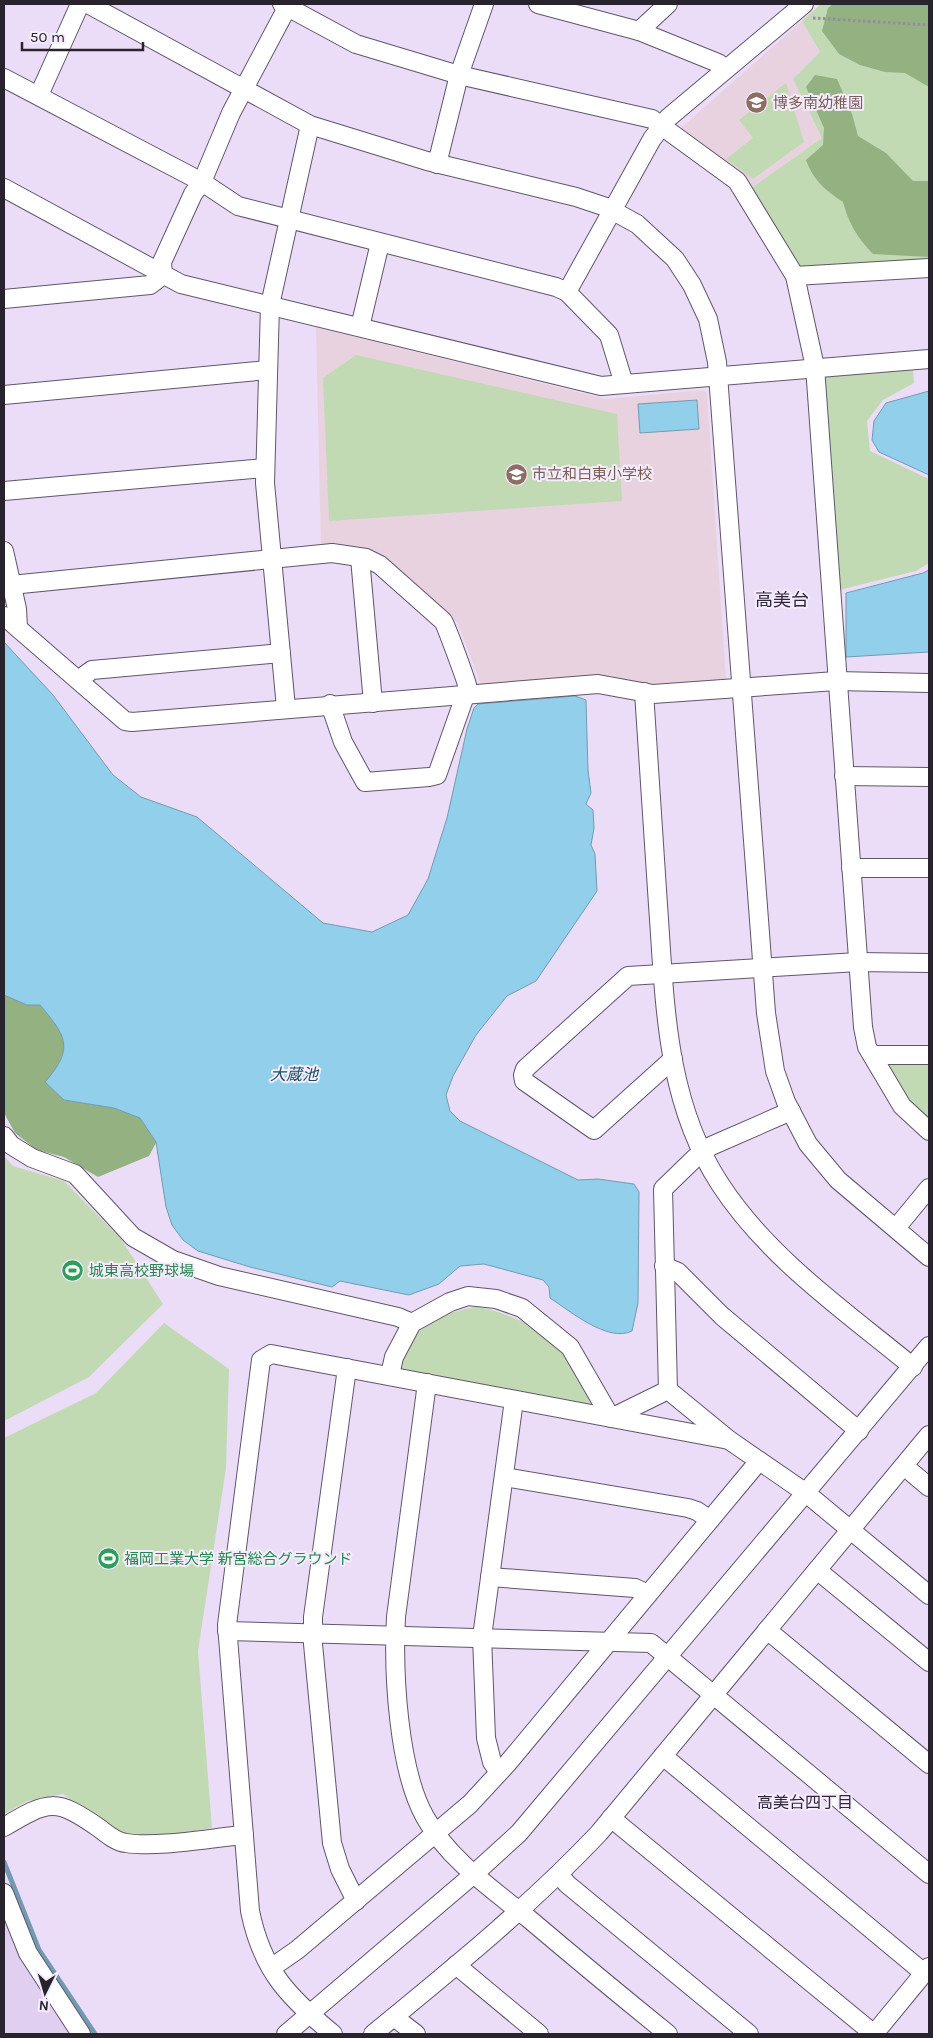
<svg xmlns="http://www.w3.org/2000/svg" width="933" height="2038" font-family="Karla,'Noto Sans JP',sans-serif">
<rect width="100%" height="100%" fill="#ebddf7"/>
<!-- built -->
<polygon fill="#e1cff0" points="4,1909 45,1999 71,2034 4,2034"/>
<!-- education -->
<g fill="#e8d2e0">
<polygon points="802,21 820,52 793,79 822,138 750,189 681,135 682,127"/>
<polygon points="316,327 606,399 703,390 707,393 726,680 652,686 612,676 482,687 458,624 390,563 321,549"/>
</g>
<!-- green -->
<g fill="#c2dab4">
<polygon points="821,4 929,4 929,261 798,268 750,189 822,138 793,79 820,52 802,21"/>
<polygon points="786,83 804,142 753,179 726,159 753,138 739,120"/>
<polygon points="356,355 617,414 622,501 329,521 323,378"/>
<polygon points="913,370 914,383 883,400 867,421 870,451 929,479 929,563 916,571 839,590 822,377"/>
<polygon points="886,1061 929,1062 929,1121 913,1106"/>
<polygon points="4,1156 13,1166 64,1181 121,1239 163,1304 89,1377 4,1421"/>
<path d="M477 1306C508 1314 544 1326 564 1353 575 1368 583 1384 592 1400L588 1408 397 1371 419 1327 446 1314Z"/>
<polygon points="164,1323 229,1369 226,1468 198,1651 212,1828 146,1839 121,1835 63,1794 27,1801 4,1814 4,1438 96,1393"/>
</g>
<!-- forest -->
<g fill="#94b182">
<polygon points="833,4 929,4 929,87 905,73 885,72 860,65 839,54 822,31 828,8"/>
<path d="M815 75 837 79 852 114 858 136 886 153 913 181H929V257L873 254C858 239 848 222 843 202 826 191 813 180 806 160L823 145 824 128 806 87Z"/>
<path d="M4 995 27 1005H40C69 1039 73 1045 46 1083L64 1100 114 1108 140 1118 157 1141 149 1156 98 1177 64 1157 37 1150 15 1133 4 1113Z"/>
</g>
<!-- water -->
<g fill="#92cfea" stroke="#729bb1">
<polygon points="929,391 929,475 879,452 872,440 874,421 886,403"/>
<polygon points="697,400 699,429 640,433 638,404"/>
<polygon points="929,570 929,652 846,657 846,593 923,573"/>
<path d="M4 642 53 695 113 775 141 797 197 817 323 923 372 932 408 915 428 879 447 818 467 729 474 708 478 704 575 696 586 700 588 770 591 793 586 804 593 810 594 828 591 845 595 854 597 891 536 981 507 996 476 1035 453 1076 446 1095 450 1111 460 1121 578 1180 598 1179 634 1184 639 1192 638 1303 632 1331C608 1343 570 1311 550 1298L549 1287 543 1280 484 1264 460 1266 439 1284 409 1295 340 1281 332 1287 250 1267 198 1251 183 1240 172 1225 166 1207 156 1142 140 1118 114 1108 64 1100 45 1082C75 1048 66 1036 40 1005H27L4 995Z"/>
</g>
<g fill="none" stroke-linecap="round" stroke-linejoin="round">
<!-- stream -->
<polyline stroke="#729bb1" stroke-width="5" points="4,1862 39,1950 95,2034"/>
<defs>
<g id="minor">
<polyline points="88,4 310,125 427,161 576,197 606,207 637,224 675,259 692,285 708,319 717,362 766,1013 775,1071 786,1102 808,1144 838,1180 929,1257"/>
<polyline points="282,4 356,44 459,75 652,119 737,181 795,276 815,367 863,1027 867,1047 902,1106 929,1131"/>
<polyline points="538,4 639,31 718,63 726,69"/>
<polyline points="639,31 668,4"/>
<polyline points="4,78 202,182 238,206 556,287 567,292 609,335 624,384"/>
<polyline points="39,95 80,4"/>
<polyline points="437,164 459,75 484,4"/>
<polyline points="4,188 181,284 601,386 929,359"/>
<polyline points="795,276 929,268"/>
<polyline points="567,292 652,139 668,118 804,4"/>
<polyline points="4,299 150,285 163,275 162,262 193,194 202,182 231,113 289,4"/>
<polyline points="360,327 380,243"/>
<polyline points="4,395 268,370"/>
<polyline points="4,491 265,468"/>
<polyline points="4,551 17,609 18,628"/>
<polyline points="360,558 373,703"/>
<path d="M11 585 332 553 366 558 380 565 443 621C446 625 466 680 467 685 467 688 466 691 466 693L437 775 429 777 365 782 343 742 330 704"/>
<polyline points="4,616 125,721 132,722 598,684 653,694 836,681 929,683"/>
<polyline points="78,680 92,670 281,653"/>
<path d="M644 692C648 763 653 834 658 905 665 1001 665 1100 720 1184 768 1258 845 1311 913 1367"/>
<polyline points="286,708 265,483 270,305 310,125"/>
<polyline points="844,776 929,777"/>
<polyline points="851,868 929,868"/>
<polyline points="872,1055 929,1055"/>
<polyline points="673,1059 594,1130 524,1081 523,1075 525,1069 628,976 858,962 929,963"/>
<polyline points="791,1111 711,1146 696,1157 663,1189 668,1390 729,1440 806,1493 929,1595"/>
<polyline points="4,1136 11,1145 32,1158 75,1174 133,1237 173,1260 219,1276 398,1317 412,1323"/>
<polyline points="896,1228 929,1188"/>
<polyline points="664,1266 678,1272 722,1316 859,1431"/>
<polyline points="347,1368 313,1617 313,1644 332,1843 340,1869 356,1901"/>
<polyline points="390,1375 394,1357 412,1323 450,1302 468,1296 496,1299 522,1308 570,1347 611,1418 668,1390"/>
<path d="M427 1383 396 1617C393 1672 398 1769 425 1817 448 1859 492 1889 528 1918 574 1957 621 1996 668 2034"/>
<polyline points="904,1466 929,1487"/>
<polyline points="504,1477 688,1508 697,1511 710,1520"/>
<polyline points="817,1570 929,1662"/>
<polyline points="490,1577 635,1588 648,1594"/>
<polyline points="767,1630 929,1764"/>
<polyline points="227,1631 651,1643 929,1874"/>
<polyline points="663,1756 924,1973"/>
<polyline points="499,1772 492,1762 486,1738 482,1637 514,1400"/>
<polyline points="611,1818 874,2034 929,1967"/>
<path d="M4 1827C49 1800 56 1798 99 1828 107 1834 116 1842 126 1843 157 1848 210 1838 244 1835"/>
<polyline points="560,1875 567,1884 749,2034"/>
<polyline points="4,1893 28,1953 81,2034"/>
<polyline points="456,1965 539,2034"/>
<polyline points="271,1968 297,1950 470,1804 507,1764 759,1461"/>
<polyline points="394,2017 416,2034"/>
<polyline points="286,2034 474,1874 519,1833 929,1346"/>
<path d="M333 2034C288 1997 262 1970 250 1911L227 1625 261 1360 271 1354 729 1440"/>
<path d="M373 2034C451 1970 529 1907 599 1833L929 1435"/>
</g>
</defs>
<!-- minor casing -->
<use href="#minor" stroke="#61556b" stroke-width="20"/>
<!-- path -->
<polyline stroke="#978c9f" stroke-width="3" stroke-dasharray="2.5 2.5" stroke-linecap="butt" points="813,18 929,25"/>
<!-- minor -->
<use href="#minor" stroke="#fff" stroke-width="18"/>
</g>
<!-- icons -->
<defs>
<symbol id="school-disc" viewBox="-11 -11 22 22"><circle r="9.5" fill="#8d6e63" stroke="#f5ecfd"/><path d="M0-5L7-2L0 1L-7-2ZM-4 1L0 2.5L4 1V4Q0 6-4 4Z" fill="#fff"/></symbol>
<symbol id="stadium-disc" viewBox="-11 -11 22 22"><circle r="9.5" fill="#2e9e5b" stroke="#f5ecfd"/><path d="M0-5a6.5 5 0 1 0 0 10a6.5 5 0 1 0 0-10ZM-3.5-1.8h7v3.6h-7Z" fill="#fff"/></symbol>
</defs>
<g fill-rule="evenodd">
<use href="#school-disc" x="744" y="90" width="25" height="25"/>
<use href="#school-disc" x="504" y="462" width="25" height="25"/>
<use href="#stadium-disc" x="60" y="1258" width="25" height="25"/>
<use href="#stadium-disc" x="96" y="1546" width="25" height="25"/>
</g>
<g text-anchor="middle" stroke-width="4" stroke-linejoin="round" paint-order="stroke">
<!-- education labels -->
<g font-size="15" fill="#785e54" stroke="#f5ecfd" text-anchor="start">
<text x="773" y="108">博多南幼稚園</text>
<text x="532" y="479">市立和白東小学校</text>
</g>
<!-- leisure labels -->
<g font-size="15" fill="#27864d" stroke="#f5ecfd" text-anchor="start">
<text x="89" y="1276">城東高校野球場</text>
<text x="124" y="1564">福岡工業大学 新宮総合グラウンド</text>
</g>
<!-- water labels -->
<g font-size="16" font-style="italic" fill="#1b4d61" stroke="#f5ecfd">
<text x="294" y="1080">大蔵池</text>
</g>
<!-- neighbourhood labels -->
<g font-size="16" fill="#32263b" stroke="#f5ecfd">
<text x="805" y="1808">高美台四丁目</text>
</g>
<!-- quarter labels -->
<g font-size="18" fill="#32263b" stroke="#f5ecfd">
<text x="782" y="606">高美台</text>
</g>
</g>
<!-- border -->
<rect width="933" height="2038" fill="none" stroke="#29232d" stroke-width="10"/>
<!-- north arrow -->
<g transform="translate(45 1993) rotate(185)" stroke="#f5ecfd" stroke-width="4" paint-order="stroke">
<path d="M0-4L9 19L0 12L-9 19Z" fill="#29232d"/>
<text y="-8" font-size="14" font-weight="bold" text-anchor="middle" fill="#29232d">N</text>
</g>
<!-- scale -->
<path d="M22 42v8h121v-8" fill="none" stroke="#29232d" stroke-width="2.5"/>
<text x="30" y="42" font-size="15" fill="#29232d" stroke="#f5ecfd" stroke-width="4" paint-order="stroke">50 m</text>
</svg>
